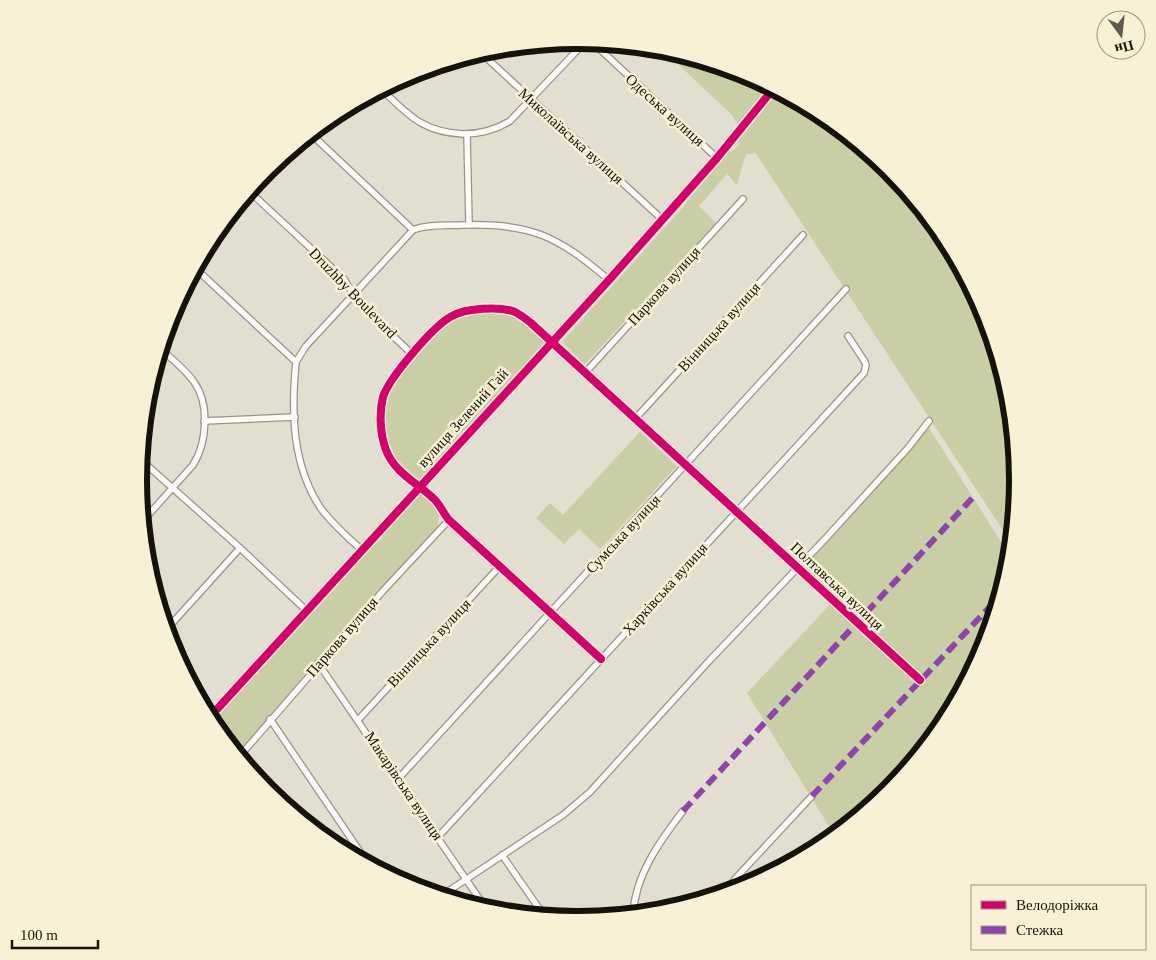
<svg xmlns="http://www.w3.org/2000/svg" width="1156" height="960" font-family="Georgia,serif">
<rect width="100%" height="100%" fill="#e3dfd0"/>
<!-- green -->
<g fill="#c9cea4">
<polygon points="661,48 747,74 823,114 889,169 944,236 985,312 1010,394 1018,480 1012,544 755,152 753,154 747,154 744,160 737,185 727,174 699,206 716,223 585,364 562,342 677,214 729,151 733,151 739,145 738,137 742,132 733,116"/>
<path d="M504 313 518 317 552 342 419 488C412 482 404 476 398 469 383 451 381 409 390 388L443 325C463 311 480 313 504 313Z"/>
<polygon points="929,428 1010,556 1009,566 984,649 944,725 889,791 835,836 747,693 837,597 804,566"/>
<polygon points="640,432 677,466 600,549 579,529 564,544 536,518 550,503 563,515"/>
<path d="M422 493C436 505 442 510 437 528L306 673 237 754 210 721 419 495Z"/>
</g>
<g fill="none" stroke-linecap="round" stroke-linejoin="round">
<defs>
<g id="street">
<polyline points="591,41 717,158"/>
<polyline points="480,52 663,220"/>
<path d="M381 89C409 115 422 132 463 134 480 134 495 130 510 121L586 41"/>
<path d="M310 133 413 230C428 224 446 226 462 225 532 223 557 236 609 280"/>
<polyline points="467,134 469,225"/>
<polyline points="249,191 344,279 359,304 412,354"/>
<path d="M195 268 296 362C291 412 292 467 322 510 334 525 348 538 363 551"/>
<polyline points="296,362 306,346 413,230"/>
<polyline points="585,373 743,199"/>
<polyline points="635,419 803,235"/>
<polyline points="204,421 295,417"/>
<polyline points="140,459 240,548 308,612"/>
<path d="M142 522 193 465C207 443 210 404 194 382 185 369 172 359 160 349"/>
<polyline points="166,630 240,548"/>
<path d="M601 659 449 520C443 513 440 504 433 498 417 483 394 472 386 450 380 434 379 413 383 397 389 378 434 325 452 316 466 308 500 306 515 312 521 315 526 319 531 323L920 680"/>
<polyline points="318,663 487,910"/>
<polyline points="209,718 609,280 717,158 774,88"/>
<polyline points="270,719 369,865"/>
<polyline points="358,720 500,566"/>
<polyline points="239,757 382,592 449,520"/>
<polyline points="398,779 846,289"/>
<polyline points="438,837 864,373 866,365 865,362 848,336"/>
<polyline points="502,855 545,917"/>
<polyline points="725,893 735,879 812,796"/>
<polyline points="441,896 563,815 590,792 709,661 826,538 908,448 929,421"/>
<path d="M633 915C635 875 660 841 683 811"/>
</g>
</defs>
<!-- street casing -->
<use href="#street" stroke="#989489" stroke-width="8"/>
<!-- street -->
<use href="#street" stroke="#fbfaf8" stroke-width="5.5"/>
<!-- quiet -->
<g stroke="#8e44ad" stroke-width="6" stroke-dasharray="12 6" stroke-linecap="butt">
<polyline points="812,796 998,598"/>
<polyline points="683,811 976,494"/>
</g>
<defs>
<g id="cycleway">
<path d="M601 659 449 520C443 513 440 504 433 498 417 483 394 472 386 450 380 434 379 413 383 397 389 378 434 325 452 316 466 308 500 306 515 312 521 315 526 319 531 323L920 680"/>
<polyline points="209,718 609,280 717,158 774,88"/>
</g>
</defs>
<!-- cycleway casing -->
<use href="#cycleway" stroke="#f9f1d5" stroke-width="11"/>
<!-- cycleway -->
<use href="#cycleway" stroke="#d6006c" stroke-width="8"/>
</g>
<g text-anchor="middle" stroke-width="5" stroke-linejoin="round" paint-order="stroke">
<!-- street labels -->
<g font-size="15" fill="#151309" stroke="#f9f1d5">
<text transform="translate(665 110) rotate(42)" y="5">Одеська вулиця</text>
<text transform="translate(571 136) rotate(42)" y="5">Миколаївська вулиця</text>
<text transform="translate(664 286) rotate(-48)" y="5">Паркова вулиця</text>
<text transform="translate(353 293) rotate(46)" y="5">Druzhby Boulevard</text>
<text transform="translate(719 327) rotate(-48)" y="5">Вінницька вулиця</text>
<text transform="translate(463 418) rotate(-48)" y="5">вулиця Зелений Гай</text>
<text transform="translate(623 534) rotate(-47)" y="5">Сумська вулиця</text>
<text transform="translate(837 586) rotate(43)" y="5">Полтавська вулиця</text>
<text transform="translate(665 589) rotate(-48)" y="5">Харківська вулиця</text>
<text transform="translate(342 637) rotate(-49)" y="5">Паркова вулиця</text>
<text transform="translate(429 643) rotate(-47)" y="5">Вінницька вулиця</text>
<text transform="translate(404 786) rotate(56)" y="5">Макарівська вулиця</text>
</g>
</g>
<!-- crop -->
<path d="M0 0H1156V960H0ZM147 480a431 431 0 1 1 862 0a431 431 0 1 1-862 0Z" fill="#f9f1d5" fill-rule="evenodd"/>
<path fill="none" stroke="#151309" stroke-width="6" d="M147 480a431 431 0 1 1 862 0a431 431 0 1 1-862 0Z"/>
<!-- legend -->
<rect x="971" y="885" width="175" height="65" fill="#f9f1d5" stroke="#9e9883"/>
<rect x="981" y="901" width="25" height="8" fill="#d6006c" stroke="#9e9883"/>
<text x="1016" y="910" font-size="15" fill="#151309">Велодоріжка</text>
<rect x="981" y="926" width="25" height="8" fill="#8e44ad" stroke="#9e9883"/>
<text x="1016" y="935" font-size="15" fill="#151309">Стежка</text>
<!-- north arrow -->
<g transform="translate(1121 35) rotate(165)"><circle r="24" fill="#f9f1d5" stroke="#9e9883"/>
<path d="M0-4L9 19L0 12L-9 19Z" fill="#5d5a4f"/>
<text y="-8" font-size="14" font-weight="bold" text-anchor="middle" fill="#151309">Пн</text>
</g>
<!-- scale -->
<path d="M12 940v8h86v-8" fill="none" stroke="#151309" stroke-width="2.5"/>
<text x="20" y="940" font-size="15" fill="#151309" stroke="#f9f1d5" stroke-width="4" paint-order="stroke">100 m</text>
</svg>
